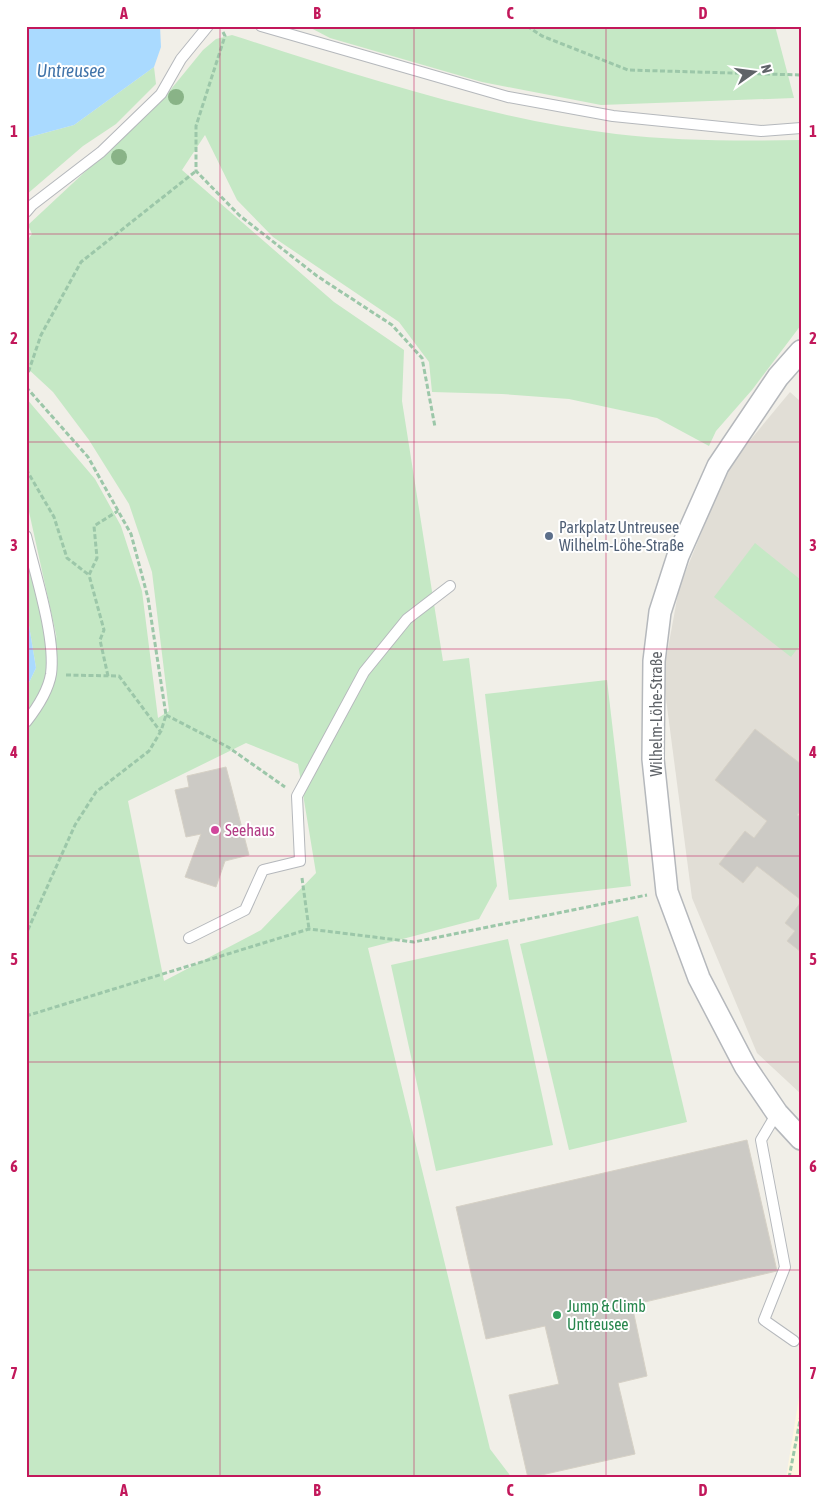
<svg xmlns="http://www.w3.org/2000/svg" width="827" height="1504" font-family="'Asap Condensed',sans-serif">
<rect width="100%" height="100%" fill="#f1efe8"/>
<!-- commercial -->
<polygon fill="#fef7e0" points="801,1385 801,1478 786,1478"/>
<!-- education -->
<polygon fill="#e1ded6" points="790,392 801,402 801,1094 757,1053 692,898 663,676 679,588 728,467"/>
<!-- green -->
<g fill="#c5e8c5" fill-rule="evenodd">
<polygon points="307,26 775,26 794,98 601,105 482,82 330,38"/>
<path d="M232 35C357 75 484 118 616 134 677 141 739 141 801 140V325L752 390 716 431 709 446 657 418 569 399 502 394 432 392 429 362 399 322 273 237 237 200 205 135 182 170 334 302 404 350 402 401 443 661 469 658 497 886 479 919 368 948 490 1449 512 1478H26V689L36 668 26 607V557L57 639 26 498V398L95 479 121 526 142 591 158 718 169 711 152 572 129 504 89 440 53 392 26 367V242L32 234 28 225 163 99 203 50 216 39ZM246 743 298 764 316 873 261 930 164 981 128 801Z"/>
<polygon points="154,67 156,84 116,124 83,146 26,195 26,138 74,125"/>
<polygon points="755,543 801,580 801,644 791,657 714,597"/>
<polygon points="607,680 631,886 509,900 485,694"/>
<polygon points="638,916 687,1122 569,1150 520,944"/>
<polygon points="508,939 553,1145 436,1171 391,965"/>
</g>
<!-- water -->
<g fill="#aadaff">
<polygon points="26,26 160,26 161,47 154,67 74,125 26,138"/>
<polygon points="26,607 36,668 26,689"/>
</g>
<!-- building -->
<g fill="#cccac5" stroke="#d6d1c6">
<polygon points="755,729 801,764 801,810 797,815 801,817 801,900 757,866 743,883 719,864 745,831 754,838 767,821 715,780"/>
<polygon points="226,767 249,855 225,861 216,887 185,877 201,834 186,837 175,790 189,787 187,776"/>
<polygon points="801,902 801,952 787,941 795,931 785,923"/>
<polygon points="747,1140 777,1271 632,1305 647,1376 618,1383 635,1454 528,1478 509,1395 559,1384 545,1326 486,1339 456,1207"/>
</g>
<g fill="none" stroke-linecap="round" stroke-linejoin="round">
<defs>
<g id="service">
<polyline points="261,26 508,97 613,116 761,131 801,128"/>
<polyline points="26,212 32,205 101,152 161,94 181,59 208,26"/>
<path d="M26 536C35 573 56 638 51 674 48 692 37 708 26 722"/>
<polyline points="189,938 245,910 263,870 300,861 297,796 364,672 407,619 450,586"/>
<polyline points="777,1113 761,1140 785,1267 764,1320 794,1341"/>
</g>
<polyline id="minor" points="801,351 778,377 718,466 678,556 660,612 654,661 653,759 667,892 699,978 745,1066 777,1113 801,1139"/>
</defs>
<!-- service casing -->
<use href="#service" stroke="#b5b8bc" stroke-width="12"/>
<!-- minor casing -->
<use href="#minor" stroke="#b5b8bc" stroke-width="24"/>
<!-- path -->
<g stroke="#9cc7a9" stroke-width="3" stroke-dasharray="5 2.5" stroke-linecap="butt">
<polyline points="527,26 542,36 628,70 801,75"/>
<polyline points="223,32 225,36 196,126 196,171 239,215 317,276 392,325 422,358 435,427"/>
<polyline points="26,379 41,335 81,262 196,171"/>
<polyline points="26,387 88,457 131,534 148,598 166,715 161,731 149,751 96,792 75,825 26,934"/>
<polyline points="26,469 54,517 67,558 89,575"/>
<polyline points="66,675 119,676 160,731"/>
<polyline points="108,676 100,640 104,630 89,575 97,558 94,526 118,511"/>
<polyline points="166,715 228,747 285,787"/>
<polyline points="302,878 309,929"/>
<polyline points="26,1016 309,929 414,942 647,895"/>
<polyline points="789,1478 801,1415"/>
</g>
<!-- service -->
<use href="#service" stroke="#fff" stroke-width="10"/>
<!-- minor -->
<use href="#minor" stroke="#fff" stroke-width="21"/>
</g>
<!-- trees -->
<g fill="#89b387">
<circle cx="176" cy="97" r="8"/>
<circle cx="119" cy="157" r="8"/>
</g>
<!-- grid -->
<path fill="none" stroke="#c2185b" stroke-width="1" stroke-opacity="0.55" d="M220 26V1478M414 26V1478M606 26V1478M26 234H801M26 442H801M26 649H801M26 856H801M26 1062H801M26 1270H801"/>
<!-- markers -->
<circle fill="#5c6f8a" stroke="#fff" stroke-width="2" cx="549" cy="536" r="5"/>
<circle fill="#d1479c" stroke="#fff" stroke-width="2" cx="215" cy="830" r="5"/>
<circle fill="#2e9e5b" stroke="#fff" stroke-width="2" cx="557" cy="1315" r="5"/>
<g text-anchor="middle" stroke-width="4" stroke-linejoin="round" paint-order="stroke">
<!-- service labels -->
<g font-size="16" fill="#4e5e75" stroke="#fff" text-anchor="start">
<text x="559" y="533">Parkplatz Untreusee<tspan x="559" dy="18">Wilhelm-Löhe-Straße</tspan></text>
</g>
<!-- street labels -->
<g font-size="16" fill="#5f6368" stroke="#fff">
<text transform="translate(656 714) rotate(-90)" y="6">Wilhelm-Löhe-Straße</text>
</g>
<!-- hotel labels -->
<g font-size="16" fill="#b23c85" stroke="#fff" text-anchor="start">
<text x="225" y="836">Seehaus</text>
</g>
<!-- leisure labels -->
<g font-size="16" fill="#27864d" stroke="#fff" text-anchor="start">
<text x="567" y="1312">Jump &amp; Climb<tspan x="567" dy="18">Untreusee</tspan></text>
</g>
<!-- water labels -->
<g font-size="18" font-style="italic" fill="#4174aa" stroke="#fff">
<text x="71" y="77">Untreusee</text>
</g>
</g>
<!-- border -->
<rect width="827" height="1504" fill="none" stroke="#ffffff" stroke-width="55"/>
<!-- north arrow -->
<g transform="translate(754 72) rotate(76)" stroke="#ffffff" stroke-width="4" paint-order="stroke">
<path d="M0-4L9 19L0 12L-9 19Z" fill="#5f6368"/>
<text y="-8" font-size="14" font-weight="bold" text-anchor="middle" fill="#5f6368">N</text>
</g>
<rect x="28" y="28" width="772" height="1448" fill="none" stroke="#c2185b" stroke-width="2"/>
<g font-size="16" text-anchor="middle" font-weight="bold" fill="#c2185b">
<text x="124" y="19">A</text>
<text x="317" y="19">B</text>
<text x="510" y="19">C</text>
<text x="703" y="19">D</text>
<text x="14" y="137">1</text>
<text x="813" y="137">1</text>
<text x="14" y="344">2</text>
<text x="813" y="344">2</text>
<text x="14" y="551">3</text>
<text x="813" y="551">3</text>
<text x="14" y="758">4</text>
<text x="813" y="758">4</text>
<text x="14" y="965">5</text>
<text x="813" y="965">5</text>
<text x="14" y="1172">6</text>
<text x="813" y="1172">6</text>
<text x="14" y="1379">7</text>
<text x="813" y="1379">7</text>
<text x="124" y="1496">A</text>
<text x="317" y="1496">B</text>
<text x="510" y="1496">C</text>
<text x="703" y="1496">D</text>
</g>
</svg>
